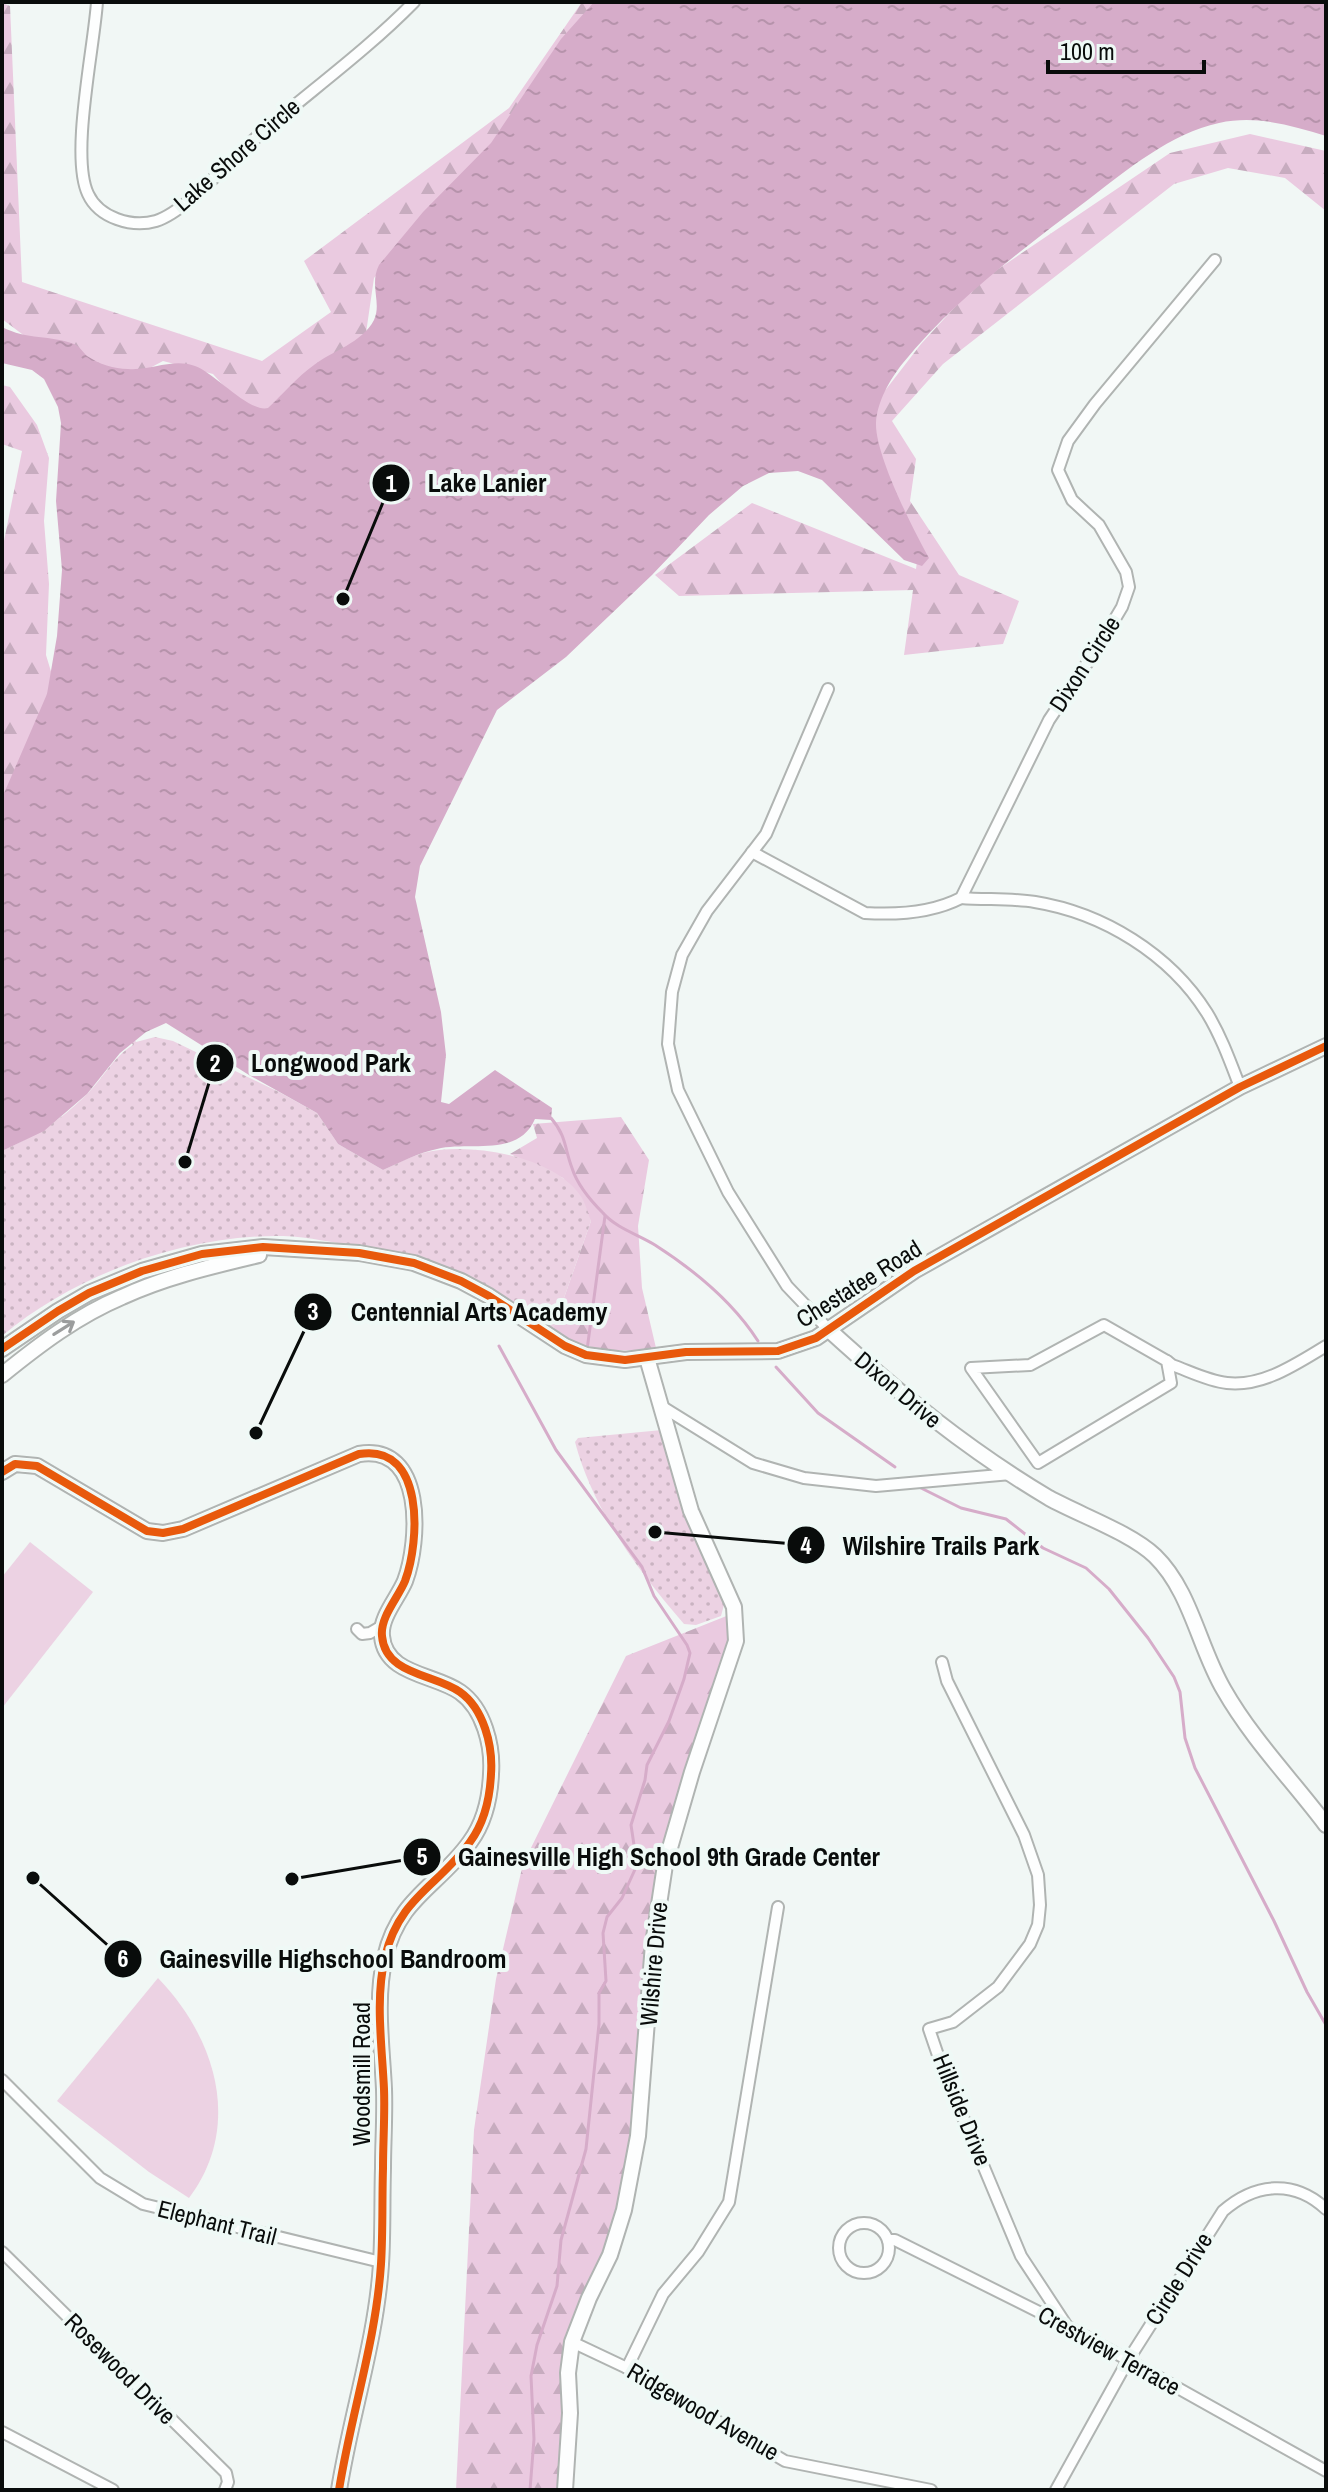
<svg xmlns="http://www.w3.org/2000/svg" width="1328" height="2492" font-family="'Archivo Narrow',sans-serif">
<defs>
<pattern id="forest-firs" width="22" height="20" patternUnits="userSpaceOnUse" patternTransform="scale(2)"><rect width="22" height="20" fill="#eacae0"/><path d="M5 1l3.5 6h-7zM16 11l3.5 6h-7z" fill="#c7acbf"/></pattern>
<pattern id="park-dots" width="8" height="8" patternUnits="userSpaceOnUse" patternTransform="scale(2)"><rect width="8" height="8" fill="#ecd2e3"/><path d="M2 2h.1M6 6h.1" fill="none" stroke="#c9b3c1" stroke-width="1.8" stroke-linecap="round"/></pattern>
<pattern id="water-ripples" width="26" height="14" patternUnits="userSpaceOnUse" patternTransform="scale(2)"><rect width="26" height="14" fill="#d6acc9"/><path d="M2 4q2-2 4 0t4 0M15 11q2-2 4 0t4 0" fill="none" stroke="#b693ab"/></pattern>
</defs>
<rect width="100%" height="100%" fill="#f1f7f5"/>
<!-- grass -->
<g fill="#ecd2e3">
<polygon points="30,1542 93,1592 2,1708 2,1577"/>
<path d="M158 1978C216 2038 243 2126 189 2198L149 2172 57 2101Z"/>
</g>
<!-- forest -->
<g fill="url(#forest-firs)">
<polygon points="582,2 624,2 374,278 366,333 259,425 213,374 163,361 112,388 34,343 2,319 2,3 10,6 22,282 262,361 331,312 304,261 509,108"/>
<polygon points="1250,134 1326,151 1326,211 1285,178 1228,168 1174,184 943,364 892,421 916,459 910,501 959,575 1019,601 1003,644 904,655 913,590 679,596 655,575 752,503 916,569 919,546 870,440 877,401 921,344 976,284 1170,153"/>
<polygon points="2,385 10,387 37,425 49,458 44,521 49,584 46,655 63,711 2,800 2,551 22,451 2,444"/>
<path d="M621 1117 649 1160 638 1226 642 1288 656 1348C614 1353 590 1351 552 1332L591 1221 563 1178 510 1154 537 1138 533 1124Z"/>
<polygon points="739,1611 738,1658 678,1820 651,1965 629,2223 576,2335 568,2490 456,2490 474,2130 496,1979 523,1864 626,1656"/>
</g>
<!-- park -->
<g fill="url(#park-dots)">
<path d="M118 1016 136 1042 155 1037 173 1041 279 1092 317 1113 338 1144 383 1170C396 1164 410 1157 423 1153 468 1141 556 1156 582 1198 586 1205 588 1214 591 1221L552 1332C525 1311 498 1288 466 1275 432 1260 397 1252 361 1247 335 1243 309 1237 283 1236 187 1234 75 1274 2 1336V1151C36 1135 59 1122 86 1095 103 1079 112 1058 133 1045L115 1018Z"/>
<path d="M662 1430 725 1601 721 1616 696 1625 684 1624C638 1571 593 1510 575 1442L578 1438Z"/>
</g>
<!-- water -->
<path fill="url(#water-ripples)" d="M594 2H1326V136C1291 125 1256 115 1219 123 1171 133 1127 170 1089 199 1024 248 955 299 903 363 890 379 877 402 876 423 875 455 913 529 929 558L922 566 904 560 822 480 798 471 769 473 743 486 709 515 652 575 566 657 497 710 420 866 415 897 441 1012 446 1055 441 1102 449 1104 495 1070 552 1108 551 1120 535 1119C518 1158 470 1141 437 1149 418 1153 401 1162 383 1170L338 1144 317 1113 249 1075 166 1023 146 1032 120 1053 87 1094 44 1131 2 1151V798L47 694 57 636 62 570 56 501 61 423 58 407 44 379 32 370 2 363V327C27 340 51 335 74 344 79 346 83 352 87 356 99 364 114 369 128 369 151 371 172 358 195 366 215 373 249 413 268 408 283 394 297 377 314 365 332 351 362 343 374 320 382 303 369 285 379 265L423 212 491 143 561 39Z"/>
<g fill="none" stroke-linecap="round" stroke-linejoin="round">
<!-- stream -->
<g stroke="#d6acc9" stroke-width="3">
<path d="M551 1118C567 1137 564 1147 572 1168 577 1184 591 1201 603 1213 616 1228 639 1235 655 1245 694 1270 733 1302 758 1341"/>
<polyline points="499,1346 556,1450 642,1567 654,1596 687,1645 690,1653 684,1679 669,1721 647,1765 645,1780 631,1825 637,1865 622,1898 607,1917 603,1933 606,1981 599,1993 599,2024 586,2149 561,2240 557,2286 537,2345 531,2376 534,2439 530,2490"/>
<polyline points="587,1350 605,1216"/>
<polyline points="776,1367 818,1413 895,1467"/>
<polyline points="919,1487 961,1508 1006,1519 1043,1548 1086,1568 1109,1589 1148,1638 1174,1677 1180,1692 1185,1738 1195,1768 1274,1921 1307,1992 1326,2025"/>
</g>
<defs>
<g id="street">
<path d="M97 2C94 48 70 156 88 194 99 218 132 228 156 221 185 212 225 165 249 144 303 96 363 54 414 2"/>
<path d="M752 852 865 913C897 915 932 913 961 898L1049 720 1100 644 1122 607 1129 587 1126 572 1099 525 1072 500 1058 470 1068 441 1095 404 1215 260"/>
<path d="M961 898C985 900 1012 898 1035 902 1103 913 1170 954 1207 1013 1221 1036 1230 1061 1240 1087"/>
<polygon points="1104,1325 1167,1361 1171,1383 1038,1463 971,1368 1030,1365"/>
<polyline points="828,1329 787,1286 728,1192 678,1090 668,1044 672,992 682,955 707,911 766,834 828,689"/>
<path d="M1167 1361 1172 1365C1189 1371 1208 1381 1227 1383 1263 1387 1296 1364 1326 1346"/>
<polyline points="661,1406 753,1463 804,1478 876,1486 1011,1474"/>
<polyline points="357,1629 362,1634 370,1633 382,1626"/>
<polyline points="942,1662 947,1681 1024,1835 1038,1875 1040,1905 1038,1925 1030,1944 998,1987 953,2022 929,2029 942,2067 1021,2256 1067,2326"/>
<polyline points="2,2080 100,2178 143,2204 381,2262"/>
<circle cx="864" cy="2248" r="25"/>
<polyline points="888,2240 895,2240 1067,2326 1326,2471"/>
<polyline points="2,2252 226,2473 228,2482 225,2490"/>
<polyline points="572,2342 627,2368 785,2461 931,2490"/>
<polyline points="627,2368 663,2294 698,2252 729,2202 778,1907"/>
<polyline points="2,2432 113,2490"/>
<path d="M1056 2490 1127 2362 1223 2211C1255 2183 1294 2179 1326 2209"/>
</g>
<g id="secondary">
<path d="M828 1329C897 1392 968 1450 1049 1498 1080 1515 1131 1533 1155 1556 1191 1591 1199 1648 1224 1690 1252 1739 1292 1780 1326 1825"/>
<polyline points="2,1349 58,1311 89,1293 142,1271 202,1254 263,1247 359,1253 414,1263 461,1281 489,1296 565,1346 586,1355 625,1360 686,1352 778,1351 816,1338 914,1271 1240,1087 1326,1046"/>
<path d="M2 1375C39 1345 77 1316 122 1297 165 1277 213 1266 259 1255"/>
<path d="M2 1472 15 1464 37 1466 147 1531 163 1533 183 1529 359 1454C425 1443 420 1541 405 1581 398 1598 380 1617 382 1636 385 1675 435 1674 460 1692 484 1709 493 1746 491 1774 490 1797 484 1823 470 1842 439 1886 399 1897 385 1957 375 1999 382 2046 384 2089 385 2115 383 2142 383 2168 382 2200 383 2232 381 2264 376 2341 351 2414 339 2490"/>
<polyline points="565,2490 570,2413 568,2373 572,2342 589,2298 610,2255 624,2210 638,2136 653,1944 665,1865 692,1772 736,1641 734,1607 691,1511 647,1358"/>
</g>
</defs>
<!-- street casing -->
<use href="#street" stroke="#b0b4b2" stroke-width="14"/>
<!-- secondary casing -->
<use href="#secondary" stroke="#b0b4b2" stroke-width="18"/>
<!-- street -->
<use href="#street" stroke="#fdfefe" stroke-width="10"/>
<!-- secondary -->
<use href="#secondary" stroke="#fdfefe" stroke-width="14"/>
<defs>
<g id="cycleway">
<polyline points="2,1349 58,1311 89,1293 142,1271 202,1254 263,1247 359,1253 414,1263 461,1281 489,1296 565,1346 586,1355 625,1360 686,1352 778,1351 816,1338 914,1271 1240,1087 1326,1046"/>
<path d="M2 1472 15 1464 37 1466 147 1531 163 1533 183 1529 359 1454C425 1443 420 1541 405 1581 398 1598 380 1617 382 1636 385 1675 435 1674 460 1692 484 1709 493 1746 491 1774 490 1797 484 1823 470 1842 439 1886 399 1897 385 1957 375 1999 382 2046 384 2089 385 2115 383 2142 383 2168 382 2200 383 2232 381 2264 376 2341 351 2414 339 2490"/>
</g>
</defs>
<!-- cycleway casing -->
<use href="#cycleway" stroke="#eff9f6" stroke-width="13"/>
<!-- cycleway -->
<use href="#cycleway" stroke="#e8590c" stroke-width="8"/>
</g>
<!-- one-way arrows -->
<defs><path id="oneway-shaft" d="M-6 0H5M1.5-3L5.5 0L1.5 3" fill="none" stroke-width="1.6" stroke-linecap="round" stroke-linejoin="round" transform="scale(2)"/></defs>
<use stroke="#9b9d9d" href="#oneway-shaft" transform="translate(64 1328) rotate(-32)"/>
<g text-anchor="middle" stroke-width="8" stroke-linejoin="round" paint-order="stroke">
<!-- street labels -->
<g font-size="24" fill="#090c0b" stroke="#eff9f6">
<text transform="translate(237 155) rotate(-41)" y="8">Lake Shore Circle</text>
<text transform="translate(1085 664) rotate(-57)" y="8">Dixon Circle</text>
<text transform="translate(859 1284) rotate(-32)" y="8">Chestatee Road</text>
<text transform="translate(898 1390) rotate(40)" y="8">Dixon Drive</text>
<text transform="translate(654 1964) rotate(-85)" y="8">Wilshire Drive</text>
<text transform="translate(362 2074) rotate(-90)" y="8">Woodsmill Road</text>
<text transform="translate(962 2110) rotate(68)" y="8">Hillside Drive</text>
<text transform="translate(217 2223) rotate(14)" y="8">Elephant Trail</text>
<text transform="translate(1179 2279) rotate(-58)" y="8">Circle Drive</text>
<text transform="translate(1109 2351) rotate(29)" y="8">Crestview Terrace</text>
<text transform="translate(120 2369) rotate(45)" y="8">Rosewood Drive</text>
<text transform="translate(703 2412) rotate(30)" y="8">Ridgewood Avenue</text>
</g>
</g>
<!-- callouts -->
<path fill="none" stroke="#090c0b" stroke-width="3" d="M343 599L391 483M185 1162L215 1063M256 1433L313 1312M655 1532L806 1545M292 1879L422 1857M33 1878L123 1959"/>
<g fill="#090c0b" stroke="#eff9f6" stroke-width="3">
<circle cx="343" cy="599" r="8"/>
<circle cx="185" cy="1162" r="8"/>
<circle cx="256" cy="1433" r="8"/>
<circle cx="655" cy="1532" r="8"/>
<circle cx="292" cy="1879" r="8"/>
<circle cx="33" cy="1878" r="8"/>
<circle cx="391" cy="483" r="20"/>
<circle cx="215" cy="1063" r="20"/>
<circle cx="313" cy="1312" r="20"/>
<circle cx="806" cy="1545" r="20"/>
<circle cx="422" cy="1857" r="20"/>
<circle cx="123" cy="1959" r="20"/>
</g>
<g font-size="24" text-anchor="middle" font-weight="bold" fill="#fff">
<text x="391" y="492">1</text>
<text x="215" y="1072">2</text>
<text x="313" y="1320">3</text>
<text x="806" y="1554">4</text>
<text x="422" y="1865">5</text>
<text x="123" y="1967">6</text>
</g>
<g font-size="26" text-anchor="middle" font-weight="bold" fill="#090c0b" stroke="#eff9f6" stroke-width="8" stroke-linejoin="round" paint-order="stroke">
<text x="487" y="492">Lake Lanier</text>
<text x="331" y="1072">Longwood Park</text>
<text x="479" y="1321">Centennial Arts Academy</text>
<text x="941" y="1555">Wilshire Trails Park</text>
<text x="669" y="1866">Gainesville High School 9th Grade Center</text>
<text x="333" y="1968">Gainesville Highschool Bandroom</text>
</g>
<!-- border -->
<rect width="1328" height="2492" fill="none" stroke="#090c0b" stroke-width="8"/>
<!-- scale -->
<path d="M1048 60v12h156v-12" fill="none" stroke="#090c0b" stroke-width="4"/>
<text x="1060" y="60" font-size="24" fill="#090c0b" stroke="#eff9f6" stroke-width="6" paint-order="stroke">100 m</text>
</svg>
